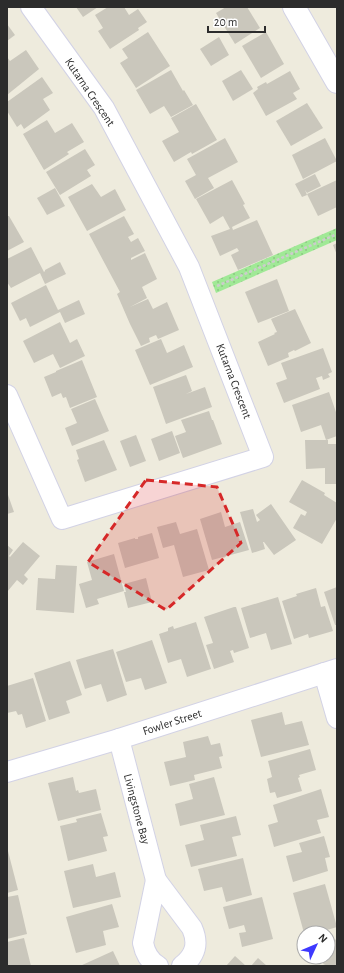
<svg xmlns="http://www.w3.org/2000/svg" width="344" height="973" font-family="'Alegreya Sans',sans-serif">
<defs>
<pattern id="park-dots" width="8" height="8" patternUnits="userSpaceOnUse"><rect width="8" height="8" fill="#a0e996"/><path d="M2 2h.1M6 6h.1" fill="none" stroke="#8ac881" stroke-width="1.8" stroke-linecap="round"/></pattern>
</defs>
<rect width="100%" height="100%" fill="#eeebdd"/>
<!-- park -->
<polygon fill="url(#park-dots)" points="337,228 337,240 216,293 212,282"/>
<!-- building -->
<g fill="#cac7bc">
<polygon points="76,7 98,7 83,17"/>
<polygon points="108,7 124,7 129,15 138,9 147,22 138,28 139,30 110,49 98,31 103,28 95,15"/>
<polygon points="226,7 247,7 260,28 235,44 216,13"/>
<polygon points="7,24 15,35 7,41"/>
<polygon points="148,32 170,66 136,88 120,63 128,58 122,49"/>
<polygon points="266,32 284,64 261,78 242,46"/>
<polygon points="219,37 229,55 211,66 200,49"/>
<polygon points="26,50 39,69 7,95 7,57 10,61"/>
<polygon points="171,70 183,91 184,90 193,105 171,117 164,106 150,114 136,90"/>
<polygon points="241,70 253,89 233,101 222,81"/>
<polygon points="290,71 300,89 293,93 297,99 266,116 253,93 258,89 257,87 266,82 267,84"/>
<polygon points="42,77 53,93 43,99 50,110 24,129 21,124 17,127 7,111 7,102"/>
<polygon points="307,103 323,128 291,146 276,121"/>
<polygon points="196,104 217,140 192,154 191,152 174,162 162,141 179,132 171,118"/>
<polygon points="47,120 55,133 72,123 84,142 67,152 69,154 44,170 23,134"/>
<polygon points="225,138 238,162 208,178 214,188 195,199 185,181 196,175 187,159"/>
<polygon points="325,138 337,161 303,179 292,155"/>
<polygon points="85,149 95,165 87,170 91,176 60,195 46,172"/>
<polygon points="315,174 321,186 307,193 305,190 307,195 302,197 295,184"/>
<polygon points="232,180 245,204 243,205 250,218 232,227 233,230 257,220 273,255 238,270 231,255 239,251 237,248 220,256 211,236 230,229 223,216 210,224 196,199"/>
<polygon points="337,180 337,207 318,216 307,194"/>
<polygon points="92,184 101,197 115,189 126,210 87,231 68,197"/>
<polygon points="55,188 65,206 47,215 37,198"/>
<polygon points="7,216 9,216 24,242 7,251"/>
<polygon points="124,216 134,234 128,237 131,242 138,238 145,251 131,258 131,260 145,253 157,279 142,287 147,298 130,307 148,299 153,309 167,302 179,330 158,339 156,335 149,338 150,342 141,346 130,324 117,294 120,292 89,234"/>
<polygon points="337,243 337,255 333,245"/>
<polygon points="31,247 44,272 45,271 45,270 60,262 66,274 45,284 40,273 11,288 7,282 7,259"/>
<polygon points="277,279 289,311 258,323 245,292"/>
<polygon points="46,285 58,310 79,300 85,314 65,323 60,312 30,327 26,318 20,321 11,303"/>
<polygon points="295,309 311,343 295,351 294,350 288,353 289,357 268,366 258,342 275,334 274,333 277,332 271,319"/>
<polygon points="60,322 70,343 77,339 85,356 60,368 53,354 34,363 23,341"/>
<polygon points="161,339 167,353 184,345 193,367 150,385 135,350"/>
<polygon points="323,348 332,372 328,374 330,377 323,380 322,376 316,378 320,389 284,403 276,383 287,379 281,363"/>
<polygon points="82,360 97,397 70,408 66,397 63,398 61,393 52,397 44,377 56,372 56,371"/>
<polygon points="186,375 192,391 186,394 205,387 212,407 166,424 153,387"/>
<polygon points="329,392 337,415 337,436 326,440 321,425 301,432 292,405"/>
<polygon points="95,399 109,431 72,446 65,428 77,423 71,409"/>
<polygon points="209,411 212,420 213,420 222,444 183,458 175,436 186,432 181,420"/>
<polygon points="172,431 180,453 159,461 151,439"/>
<polygon points="136,435 146,461 130,467 120,441"/>
<polygon points="104,440 117,470 85,482 77,460 79,459 76,450"/>
<polygon points="305,440 328,440 328,444 337,444 337,484 325,484 325,468 306,469"/>
<polygon points="302,480 325,493 324,495 337,503 337,518 322,544 293,528 301,514 305,516 307,512 289,502"/>
<polygon points="7,492 14,512 7,514"/>
<polygon points="271,504 296,540 274,555 264,542 263,542 265,549 252,553 240,512 253,509 257,522 260,520 256,515"/>
<polygon points="221,512 225,527 240,522 249,550 212,560 200,519"/>
<polygon points="176,522 180,534 197,529 209,570 183,577 174,545 163,548 157,527"/>
<polygon points="152,533 159,558 125,568 118,543 135,538 135,539 138,539 138,537"/>
<polygon points="23,542 40,556 24,575 28,579 23,585 17,580 7,592 7,545 13,550 9,556 10,557"/>
<polygon points="114,554 124,591 97,599 99,604 86,608 79,584 92,580 87,562"/>
<polygon points="56,565 77,566 74,613 36,610 38,578 55,579"/>
<polygon points="146,578 152,602 128,608 124,592 126,592 124,584"/>
<polygon points="337,587 337,625 335,625 324,592"/>
<polygon points="316,588 321,607 325,606 333,631 309,638 308,634 294,639 282,601 297,596 296,594"/>
<polygon points="278,597 292,644 271,650 266,633 250,638 241,608"/>
<polygon points="234,607 236,607 249,648 234,653 233,650 230,651 234,662 214,669 206,645 213,643 204,617"/>
<polygon points="196,622 211,669 187,677 181,659 168,663 159,634 168,631 168,628 173,626 174,629"/>
<polygon points="152,640 167,683 145,690 141,678 126,682 116,652"/>
<polygon points="113,649 127,695 107,702 101,684 85,689 76,660"/>
<polygon points="70,661 82,695 66,701 70,713 49,720 34,673"/>
<polygon points="33,678 46,721 26,728 22,714 18,715 16,711 7,713 7,686"/>
<polygon points="282,712 285,725 302,721 309,745 261,757 251,720"/>
<polygon points="208,736 211,745 220,743 223,756 219,757 222,768 194,775 195,780 170,786 164,762 186,757 183,742"/>
<polygon points="310,749 316,770 299,775 300,777 298,778 302,791 277,798 275,792 270,793 267,779 272,777 268,761"/>
<polygon points="73,777 76,791 78,790 79,793 96,789 101,810 58,821 48,783"/>
<polygon points="214,777 225,815 180,826 175,804 193,799 189,784"/>
<polygon points="321,789 329,817 317,820 321,833 274,847 268,825 278,822 273,805"/>
<polygon points="101,813 108,836 103,837 107,851 68,861 60,826 77,822 76,819"/>
<polygon points="236,816 241,835 232,837 237,856 191,867 185,845 204,840 200,825"/>
<polygon points="324,836 330,857 325,858 328,871 293,882 286,856 302,852 299,843"/>
<polygon points="7,851 8,851 18,890 7,893"/>
<polygon points="243,858 252,895 226,902 222,887 204,891 198,869"/>
<polygon points="93,864 96,877 115,872 121,897 73,908 64,871"/>
<polygon points="325,884 337,927 317,933 304,933 293,893"/>
<polygon points="18,895 27,934 7,939 7,897"/>
<polygon points="262,897 273,939 242,947 239,933 246,932 244,925 229,929 223,907"/>
<polygon points="112,904 119,927 103,931 106,945 76,953 66,917"/>
<polygon points="24,938 31,966 7,966 7,942"/>
<polygon points="333,939 337,940 337,966 328,966 323,964 326,957 328,957 328,951"/>
<polygon points="113,951 120,966 80,966"/>
<polygon points="235,956 246,966 226,966"/>
<polygon points="258,958 267,966 251,966"/>
</g>
<g fill="none" stroke-linecap="round" stroke-linejoin="round">
<defs>
<g id="street">
<polyline points="7,395 62,519 263,457 189,267 104,108 31,7"/>
<polyline points="324,673 337,718"/>
<polyline points="119,739 156,880"/>
<polyline points="7,772 119,739 337,669"/>
<path d="M158 966C149 961 145 953 143 943L156 880 192 928C199 944 195 956 182 966"/>
</g>
<polyline id="secondary" points="294,7 337,82"/>
</defs>
<!-- street casing -->
<use href="#street" stroke="#d2d2e5" stroke-width="22"/>
<!-- secondary casing -->
<use href="#secondary" stroke="#d2d2e5" stroke-width="24"/>
<!-- path -->
<polyline stroke="#ccc" stroke-width="2.5" stroke-dasharray="3 2" stroke-linecap="butt" points="217,286 337,234"/>
<!-- street -->
<use href="#street" stroke="#fff" stroke-width="20"/>
<!-- secondary -->
<use href="#secondary" stroke="#fff" stroke-width="22"/>
</g>
<!-- marked area -->
<path fill="#d62828" fill-opacity="0.2" stroke="#d62828" stroke-width="3" stroke-dasharray="8 5" stroke-linejoin="round" d="M146 480 217 487 241 543 166 610 88 562Z"/>
<g text-anchor="middle" stroke-width="3" stroke-linejoin="round" paint-order="stroke">
<!-- street labels -->
<g font-size="12" fill="#2c2c2c" stroke="#fff">
<text transform="translate(90 92) rotate(56)" y="4">Kutarna Crescent</text>
<text transform="translate(234 381) rotate(69)" y="4">Kutarna Crescent</text>
<text transform="translate(172 722) rotate(-18)" y="4">Fowler Street</text>
<text transform="translate(137 809) rotate(75)" y="4">Livingstone Bay</text>
</g>
</g>
<!-- border -->
<rect width="344" height="973" fill="none" stroke="#2c2c2c" stroke-width="16"/>
<!-- north arrow -->
<g transform="translate(316 945) rotate(46)"><circle r="19" fill="#ffffff" stroke="#ababab"/>
<path d="M0-3L7 15L0 10L-7 15Z" fill="#3e39ff"/>
<text y="-6" font-size="11" font-weight="bold" text-anchor="middle" fill="#2c2c2c">N</text>
</g>
<!-- scale -->
<path d="M208 26v6h57v-6" fill="none" stroke="#2c2c2c" stroke-width="2"/>
<text x="214" y="26" font-size="12" fill="#2c2c2c" stroke="#ffffff" stroke-width="3" paint-order="stroke">20 m</text>
</svg>
